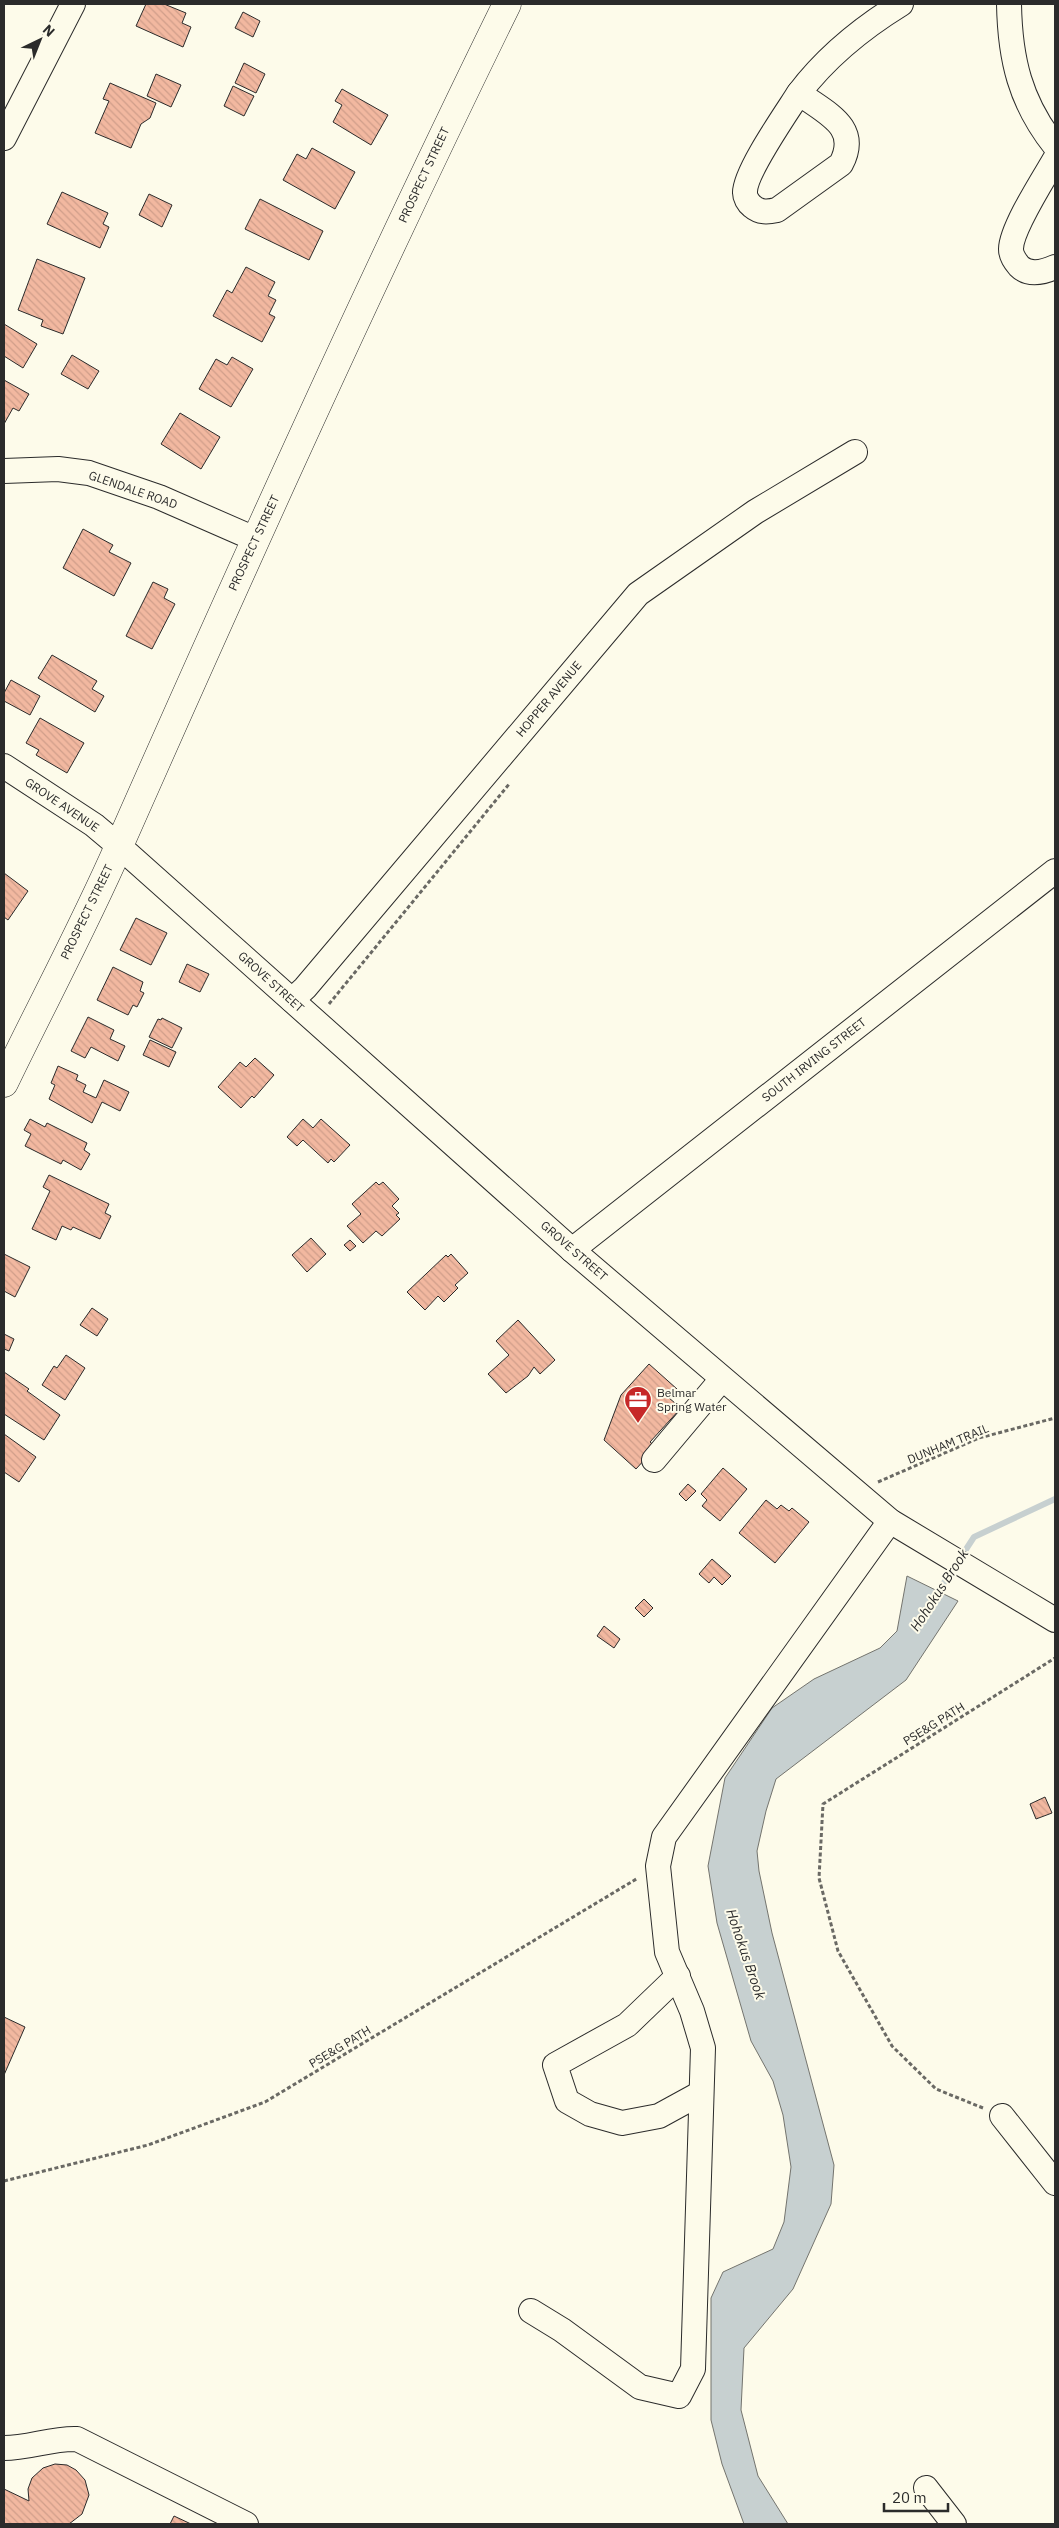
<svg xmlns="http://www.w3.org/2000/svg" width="1059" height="2528" font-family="'IBM Plex Sans',sans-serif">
<defs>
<pattern id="building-back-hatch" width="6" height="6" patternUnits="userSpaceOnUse" patternTransform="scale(1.25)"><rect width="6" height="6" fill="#f2b8a0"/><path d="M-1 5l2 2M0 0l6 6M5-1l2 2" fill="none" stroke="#d09e8a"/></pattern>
</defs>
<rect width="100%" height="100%" fill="#fdfbea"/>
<!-- water -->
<polygon fill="#c7d0d0" stroke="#74746e" points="907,1576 958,1601 906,1680 776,1779 766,1811 757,1851 759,1871 772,1933 834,2165 831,2204 793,2289 744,2348 741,2410 758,2476 788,2524 744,2524 722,2464 711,2420 711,2298 723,2272 773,2249 784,2222 791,2167 783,2115 773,2081 751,2041 717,1923 708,1866 725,1778 772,1708 814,1679 880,1648 897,1631"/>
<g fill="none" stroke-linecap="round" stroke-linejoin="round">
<!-- stream -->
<g stroke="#c7d0d0" stroke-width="6">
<polyline points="961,1557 974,1537 1055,1499"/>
<polyline points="935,1597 955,1565"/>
</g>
</g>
<!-- building -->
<g fill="url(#building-back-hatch)" stroke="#2b2b2b">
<polygon points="146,4 164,4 186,13 182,23 191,27 183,47 136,26"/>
<polygon points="243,12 260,21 253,37 235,28"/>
<polygon points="244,63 265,74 256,93 235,83"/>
<polygon points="156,74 181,85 171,107 147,96"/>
<polygon points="110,83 156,103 150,118 141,124 131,148 95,133 109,101 103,99"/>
<polygon points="233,86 254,96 244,116 224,106"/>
<polygon points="342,89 388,115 371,145 333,122 342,105 335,101"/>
<polygon points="312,148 355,172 335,209 283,180 297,154 306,159"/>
<polygon points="62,192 108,213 103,224 109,227 100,248 47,224"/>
<polygon points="149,194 172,205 162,227 139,215"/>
<polygon points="260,199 323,231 309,260 245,229"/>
<polygon points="37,259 85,278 63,334 41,326 43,320 18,310"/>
<polygon points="246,267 275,282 268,296 276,300 269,314 275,317 262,342 213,316 227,290 232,293"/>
<polygon points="4,324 37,344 23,368 4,356"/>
<polygon points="72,355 99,371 88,389 61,374"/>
<polygon points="232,357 253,369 231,407 199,389 216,359 227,365"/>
<polygon points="4,380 29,394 19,411 13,408 4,424"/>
<polygon points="180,413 220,437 201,469 161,444"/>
<polygon points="83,529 113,545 109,552 131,563 114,596 63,568"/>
<polygon points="153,582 168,589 164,598 175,604 152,649 126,636"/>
<polygon points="52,655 97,681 92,689 104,696 95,712 38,678"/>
<polygon points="11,680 40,696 30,715 4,701 4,693"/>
<polygon points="40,718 84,743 67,773 36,755 39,750 26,743"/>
<polygon points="4,873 28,891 8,920 4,917"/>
<polygon points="136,918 167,933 151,965 120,950"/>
<polygon points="187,964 209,974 200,992 179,982"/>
<polygon points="113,967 143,982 140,991 144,993 137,1007 133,1005 128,1015 97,1000"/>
<polygon points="88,1017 114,1030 110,1039 125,1046 118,1061 91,1047 85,1058 71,1051"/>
<polygon points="162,1018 182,1028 172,1048 149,1037 158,1019 161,1020"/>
<polygon points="150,1040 176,1052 169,1067 143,1055"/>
<polygon points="255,1058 274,1075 254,1098 252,1096 241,1108 218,1087 240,1062 246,1067"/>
<polygon points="58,1066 78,1075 76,1080 86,1085 83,1092 96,1098 104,1080 129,1092 120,1111 102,1102 92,1123 49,1099 55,1085 51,1083"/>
<polygon points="30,1119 45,1127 47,1123 87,1143 84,1150 90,1154 81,1170 63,1160 61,1164 25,1146 31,1134 24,1130"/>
<polygon points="303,1119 313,1128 321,1119 350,1145 334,1162 331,1159 328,1163 303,1140 297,1146 287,1137"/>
<polygon points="49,1175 109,1204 105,1213 111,1216 100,1239 73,1227 71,1230 62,1226 56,1240 32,1229 50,1191 43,1187"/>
<polygon points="376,1182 379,1185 383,1182 399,1199 392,1206 399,1213 396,1215 400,1219 382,1236 376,1231 363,1243 347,1226 361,1214 352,1204"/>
<polygon points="311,1238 326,1254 307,1272 292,1255"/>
<polygon points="350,1240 356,1246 350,1251 344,1245"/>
<polygon points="4,1254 30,1267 15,1297 4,1291"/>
<polygon points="451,1254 468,1273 455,1285 458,1288 444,1302 438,1296 425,1310 407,1292 446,1255 448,1257"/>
<polygon points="92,1308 108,1319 97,1336 80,1325"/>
<polygon points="518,1320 555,1360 540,1374 534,1367 528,1376 506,1393 488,1374 509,1355 496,1341"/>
<polygon points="4,1334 14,1339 9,1351 4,1349"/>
<polygon points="66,1355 85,1368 65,1400 42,1385 54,1366 57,1368"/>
<polygon points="649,1364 677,1389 669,1398 681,1408 650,1442 656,1447 636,1469 604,1440 621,1395"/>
<polygon points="4,1372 29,1389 27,1391 60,1415 44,1440 4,1414"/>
<polygon points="4,1434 36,1457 19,1482 4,1472"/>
<polygon points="723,1468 747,1489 720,1521 702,1506 707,1500 701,1494"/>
<polygon points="688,1484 696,1491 686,1501 679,1494"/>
<polygon points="766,1500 777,1509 781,1505 789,1511 792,1508 809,1522 775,1563 739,1533"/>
<polygon points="712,1559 731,1576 722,1585 714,1577 709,1583 699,1574"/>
<polygon points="644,1599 653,1608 644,1617 635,1608"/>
<polygon points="604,1626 620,1639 614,1648 597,1636"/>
<polygon points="1045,1797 1052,1813 1036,1819 1030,1804"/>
<polygon points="4,2017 25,2027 4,2075"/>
<polygon points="55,2464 67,2465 76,2470 85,2480 89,2495 82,2514 69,2524 4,2524 4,2489 29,2501 28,2489 32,2478 43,2468"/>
<polygon points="174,2516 191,2524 170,2524"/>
</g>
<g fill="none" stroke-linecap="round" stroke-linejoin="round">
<defs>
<g id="minor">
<path d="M1009 4C1010 59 1020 102 1055 146"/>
<path d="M799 93C825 113 861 126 841 164L777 210C768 212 760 213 752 206 748 203 745 197 745 193 744 173 787 112 799 93Z"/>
<path d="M799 93C827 56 862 28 901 4"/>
<polyline points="4,138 73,4"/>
<path d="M1055 159C1044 178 1011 229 1011 249 1011 256 1015 261 1019 266 1029 276 1044 272 1055 267"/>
<polyline points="4,471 58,469 89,473 159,497 255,539"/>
<polyline points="4,766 94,825 119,846 572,1250 890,1521 1055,1620"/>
<polyline points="292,1000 305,988 638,594 755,512 855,452"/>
<polyline points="572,1250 1055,871"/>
<polyline points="654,1460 722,1379"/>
<polyline points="678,1976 627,2025 555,2065 567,2101 590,2114 622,2123 659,2116 701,2093"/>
<polyline points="1002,2116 1055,2183"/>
<polyline points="531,2311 562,2330 640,2387 679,2396 693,2369 703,2048 692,2011 667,1952 658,1866 664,1837 890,1521"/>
<path d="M4 2448C29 2448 52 2438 77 2439L246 2524"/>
<polyline points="926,2488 954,2524"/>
</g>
<path id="major" d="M4 1083C42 1004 84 926 119 846 244 563 371 281 507 4"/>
</defs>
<!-- minor casing -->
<use href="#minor" stroke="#2b2b2b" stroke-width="26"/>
<!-- major casing -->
<use href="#major" stroke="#2b2b2b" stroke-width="29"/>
<!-- path -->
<g stroke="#6a6964" stroke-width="3" stroke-dasharray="4 2.5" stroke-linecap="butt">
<polyline points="329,1004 510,783"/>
<polyline points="878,1482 979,1438 1055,1418"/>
<polyline points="983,2108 936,2089 892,2046 838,1951 819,1878 823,1804 1055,1658"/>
<polyline points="4,2181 148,2145 265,2102 638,1878"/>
</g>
<!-- minor -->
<use href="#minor" stroke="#fdfbea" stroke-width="24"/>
<!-- major -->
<use href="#major" stroke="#fdfbea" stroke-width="28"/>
</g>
<!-- icons -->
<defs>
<symbol id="office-pin" viewBox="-11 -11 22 30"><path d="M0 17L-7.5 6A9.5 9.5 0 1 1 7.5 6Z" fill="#c62828" stroke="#fdfbea"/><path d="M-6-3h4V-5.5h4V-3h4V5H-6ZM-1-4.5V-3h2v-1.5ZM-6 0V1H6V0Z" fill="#fff"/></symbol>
</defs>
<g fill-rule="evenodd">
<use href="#office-pin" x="622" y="1384" width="32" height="43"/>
</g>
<g text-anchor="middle" stroke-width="4" stroke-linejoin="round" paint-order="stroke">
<!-- street labels -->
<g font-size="12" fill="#2b2b2b" stroke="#fdfbea">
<text transform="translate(424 175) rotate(-65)" y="4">PROSPECT STREET</text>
<text transform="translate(133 490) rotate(19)" y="4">GLENDALE ROAD</text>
<text transform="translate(254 543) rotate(-65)" y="4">PROSPECT STREET</text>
<text transform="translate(549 699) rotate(-50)" y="4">HOPPER AVENUE</text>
<text transform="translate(62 805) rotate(34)" y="4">GROVE AVENUE</text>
<text transform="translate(87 912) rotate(-64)" y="4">PROSPECT STREET</text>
<text transform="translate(271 982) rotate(42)" y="4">GROVE STREET</text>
<text transform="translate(814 1060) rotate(-38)" y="4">SOUTH IRVING STREET</text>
<text transform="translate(574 1251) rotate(41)" y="4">GROVE STREET</text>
<text transform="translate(948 1444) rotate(-22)" y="4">DUNHAM TRAIL</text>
<text transform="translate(934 1724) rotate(-32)" y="4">PSE&amp;G PATH</text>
<text transform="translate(340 2047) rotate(-31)" y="4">PSE&amp;G PATH</text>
</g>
<!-- poi labels -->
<g font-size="12" fill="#2b2b2b" stroke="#fdfbea" text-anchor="start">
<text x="657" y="1397">Belmar<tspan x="657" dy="14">Spring Water</tspan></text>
</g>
<!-- water labels -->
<g font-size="14" font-style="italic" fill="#2b2b2b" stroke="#fdfbea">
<text transform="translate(939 1590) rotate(-57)" y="5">Hohokus Brook</text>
<text transform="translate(746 1954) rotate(71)" y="5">Hohokus Brook</text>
</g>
</g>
<!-- border -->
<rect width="1059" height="2528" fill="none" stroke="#2b2b2b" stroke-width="10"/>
<!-- north arrow -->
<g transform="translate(40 40) rotate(43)" stroke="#fdfbea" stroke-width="4" paint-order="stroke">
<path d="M0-4L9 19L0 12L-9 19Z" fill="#2b2b2b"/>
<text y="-8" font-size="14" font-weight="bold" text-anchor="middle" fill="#2b2b2b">N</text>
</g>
<!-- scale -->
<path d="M884 2503v8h64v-8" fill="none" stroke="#2b2b2b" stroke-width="2.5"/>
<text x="892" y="2503" font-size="15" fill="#2b2b2b" stroke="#fdfbea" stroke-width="4" paint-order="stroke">20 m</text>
</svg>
